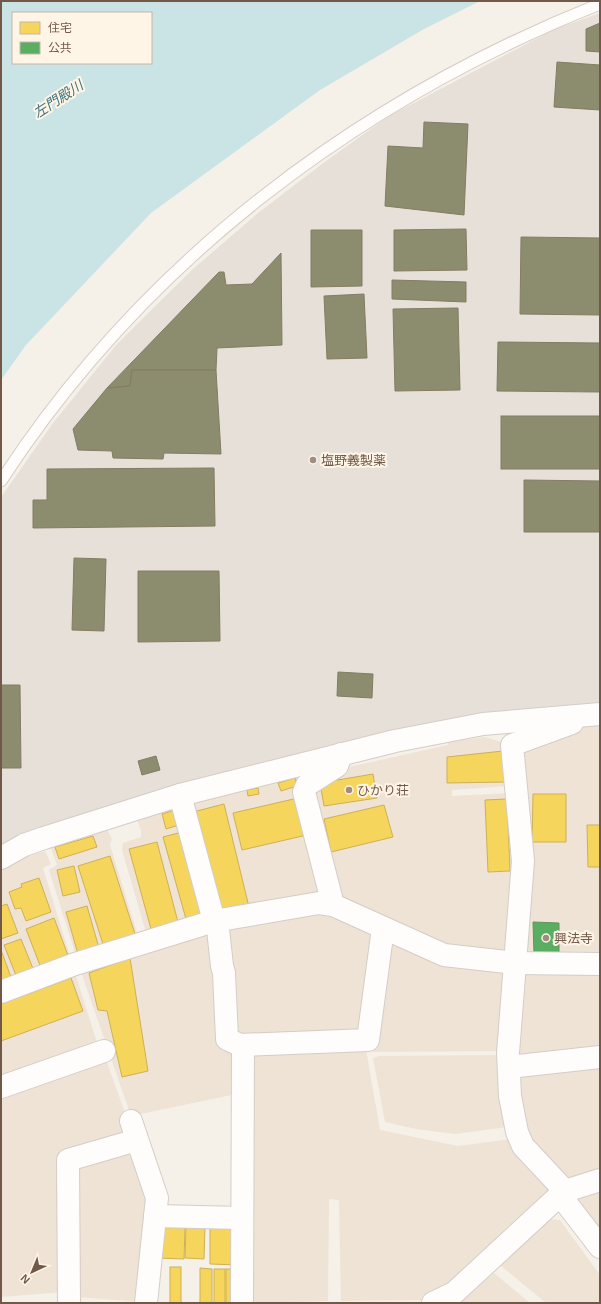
<svg xmlns="http://www.w3.org/2000/svg" width="601" height="1304" font-family="Arial,'Noto Sans JP',sans-serif">
<rect width="100%" height="100%" fill="#f5f0e8"/>
<!-- residential -->
<g fill="#eee3d5">
<polygon points="600,723 600,959 523,959 517,746 588,724"/>
<polygon points="485,737 498,741 507,747 509,786 452,790 452,796 511,793 518,864 513,957 443,950 335,903 309,784 340,769 448,745 448,742"/>
<polygon points="323,767 301,787 328,896 216,916 185,803"/>
<polygon points="180,804 211,917 147,936 122,850 123,843 141,837 141,831 137,819"/>
<polygon points="107,829 112,839 110,845 139,939 77,959 49,870 57,865 51,848"/>
<polygon points="45,851 51,864 43,868 71,960 1,988 1,869 16,860"/>
<polygon points="318,910 379,931 365,1035 232,1034 220,925"/>
<polygon points="215,927 220,982 222,1051 238,1050 236,1094 131,1116 80,969"/>
<polygon points="385,938 509,965 501,1051 373,1052 372,1037"/>
<polygon points="522,968 600,969 600,1055 514,1063"/>
<polygon points="74,970 98,1046 1,1080 1,998"/>
<polygon points="365,1044 380,1130 458,1146 512,1139 556,1188 480,1265 422,1300 341,1301 339,1200 329,1199 328,1301 250,1303 248,1050"/>
<polygon points="501,1055 507,1127 455,1134 416,1129 385,1122 373,1058 379,1056"/>
<polygon points="105,1057 133,1135 62,1158 64,1292 1,1297 1,1092"/>
<polygon points="600,1059 600,1170 561,1181 528,1145 515,1069"/>
<polygon points="136,1146 153,1198 143,1302 76,1297 73,1164"/>
<polygon points="600,1188 600,1228 574,1196"/>
<polygon points="548,1219 560,1220 600,1275 600,1303 546,1303 500,1265"/>
<polygon points="494,1273 530,1303 460,1303"/>
</g>
<!-- industrial -->
<polygon fill="#e7e0d9" points="600,13 600,703 509,710 320,748 165,788 46,826 1,847 1,497 53,423 117,344 193,269 258,213 326,161 389,116 553,30"/>
<!-- water -->
<path fill="#cae3e4" fill-rule="evenodd" d="M1 1H480L424 29 320 90 151 213 26 345 1 380ZM13 13H151V63H13Z"/>
<!-- homes -->
<g fill="#f6d55c" stroke="#ceb056">
<polygon points="503,751 505,782 447,783 447,757"/>
<polygon points="373,774 377,798 324,806 320,783"/>
<polygon points="295,778 297,786 281,791 278,783"/>
<polygon points="258,788 259,794 248,796 247,790"/>
<polygon points="533,794 566,794 566,842 532,842"/>
<polygon points="298,798 307,835 242,850 233,813"/>
<polygon points="507,799 510,871 488,872 485,800"/>
<polygon points="224,804 249,907 217,911 193,812"/>
<polygon points="384,805 393,837 331,852 324,819"/>
<polygon points="178,809 182,824 166,829 162,814"/>
<polygon points="587,825 600,825 600,867 588,867"/>
<polygon points="186,831 209,914 186,919 163,837"/>
<polygon points="93,836 97,847 59,859 55,847"/>
<polygon points="157,842 178,922 151,929 129,849"/>
<polygon points="110,856 135,934 103,944 78,866"/>
<polygon points="74,866 80,892 63,896 57,870"/>
<polygon points="39,878 51,912 26,921 21,908 15,909 9,892 22,887 21,884"/>
<polygon points="7,904 18,933 1,939 1,906"/>
<polygon points="87,906 99,948 78,954 66,912"/>
<polygon points="54,918 69,958 41,968 26,929"/>
<polygon points="21,939 34,971 17,978 4,945"/>
<polygon points="1,950 12,980 1,984"/>
<polygon points="130,958 148,1071 122,1077 107,1011 98,1010 89,973"/>
<polygon points="71,978 83,1011 1,1041 1,1004"/>
<polygon points="159,1227 185,1227 184,1259 158,1258"/>
<polygon points="186,1227 205,1227 204,1259 185,1258"/>
<polygon points="210,1227 239,1228 238,1265 210,1264"/>
<rect x="170" y="1267" width="11" height="36"/>
<polygon points="200,1268 212,1269 212,1303 200,1303"/>
<rect x="214" y="1269" width="11" height="34"/>
<rect x="226" y="1269" width="12" height="34"/>
</g>
<!-- public -->
<polygon fill="#5aae61" stroke="#61945a" points="533,922 559,923 559,953 534,954"/>
<!-- industry -->
<g fill="#8c8c6e" stroke="#847c63">
<polygon points="600,23 600,52 586,51 586,29"/>
<polygon points="557,62 600,65 600,110 554,107"/>
<polygon points="424,122 468,124 464,215 385,206 388,146 423,148"/>
<polygon points="466,229 467,270 394,271 394,230"/>
<polygon points="311,230 362,230 362,286 311,287"/>
<polygon points="521,237 600,238 600,315 520,314"/>
<polygon points="281,253 282,345 217,348 216,370 132,370 130,386 107,388 219,272 224,272 226,285 252,284"/>
<polygon points="392,280 466,282 466,302 392,299"/>
<polygon points="364,294 367,358 327,359 324,296"/>
<polygon points="458,308 460,390 395,391 393,309"/>
<polygon points="498,342 600,343 600,392 497,391"/>
<polygon points="132,370 216,370 221,454 164,453 163,459 113,458 112,451 78,450 73,429 107,388 130,386"/>
<rect x="501" y="416" width="99" height="53"/>
<polygon points="214,468 215,526 33,528 33,500 47,500 47,469"/>
<polygon points="524,480 600,481 600,532 524,532"/>
<polygon points="74,558 106,559 104,631 72,630"/>
<polygon points="138,571 219,571 220,641 138,642"/>
<polygon points="338,672 373,674 372,698 337,696"/>
<polygon points="1,685 20,685 21,768 1,768"/>
<polygon points="156,756 160,770 142,775 138,761"/>
</g>
<g fill="none" stroke-linecap="round" stroke-linejoin="round">
<defs>
<path id="lane" d="M1 481C144 261 358 100 600 4"/>
<g id="street">
<polyline points="180,795 214,921"/>
<polyline points="1,858 24,845 44,838 180,795 395,741 483,724 600,714"/>
<polyline points="333,905 304,792 307,785 337,766 341,754"/>
<polyline points="217,920 222,966 224,973 227,1039 240,1045 243,1050 242,1303"/>
<polyline points="1,992 75,964 214,921 319,903 333,905 444,955 516,963 600,964"/>
<polyline points="240,1045 368,1040 383,928"/>
<polyline points="509,1067 600,1057"/>
<polyline points="1,1087 104,1051"/>
<polyline points="131,1121 157,1198 146,1303"/>
<polyline points="565,1191 523,1146 517,1132 510,1096 508,1053 523,861 512,745 572,723"/>
<polyline points="560,1195 600,1247"/>
<polyline points="155,1216 242,1218"/>
<polyline points="69,1303 68,1160 137,1140"/>
<polyline points="433,1303 454,1293 560,1195 565,1191 600,1180"/>
</g>
</defs>
<!-- lane casing -->
<use href="#lane" stroke="#d4cdc6" stroke-width="13"/>
<!-- street casing -->
<use href="#street" stroke="#d4cdc6" stroke-width="24"/>
<!-- lane -->
<use href="#lane" stroke="#fefdfc" stroke-width="11"/>
<!-- street -->
<use href="#street" stroke="#fefdfc" stroke-width="22"/>
</g>
<!-- markers -->
<g fill="#9f8d81" stroke="#fef5e7" stroke-width="1.5">
<circle cx="313" cy="460" r="4"/>
<circle cx="349" cy="790" r="4"/>
<circle cx="546" cy="938" r="4"/>
</g>
<g text-anchor="middle" stroke-width="4" stroke-linejoin="round" paint-order="stroke">
<!-- poi labels -->
<g font-size="13" fill="#715849" stroke="#fef5e7" text-anchor="start">
<text x="321" y="465">塩野義製薬</text>
<text x="357" y="795">ひかり荘</text>
<text x="554" y="943">興法寺</text>
</g>
<!-- water labels -->
<g font-size="14" font-style="italic" fill="#41737d" stroke="#fef5e7">
<text transform="translate(58 99) rotate(-33)" y="5">左門殿川</text>
</g>
</g>
<!-- border -->
<rect width="601" height="1304" fill="none" stroke="#715849" stroke-width="4"/>
<!-- legend -->
<rect x="12" y="12" width="140" height="52" fill="#fef5e7" stroke="#c6b6a8"/>
<rect x="20" y="22" width="20" height="12" fill="#f6d55c" stroke="#c6b6a8"/>
<text x="48" y="32" font-size="12" fill="#715849">住宅</text>
<rect x="20" y="42" width="20" height="12" fill="#5aae61" stroke="#c6b6a8"/>
<text x="48" y="52" font-size="12" fill="#715849">公共</text>
<!-- north arrow -->
<g transform="translate(32 1272) rotate(224)" stroke="#fef5e7" stroke-width="3" paint-order="stroke">
<path d="M0-3L7 15L0 10L-7 15Z" fill="#715849"/>
<text y="-6" font-size="11" font-weight="bold" text-anchor="middle" fill="#715849">N</text>
</g>
</svg>
